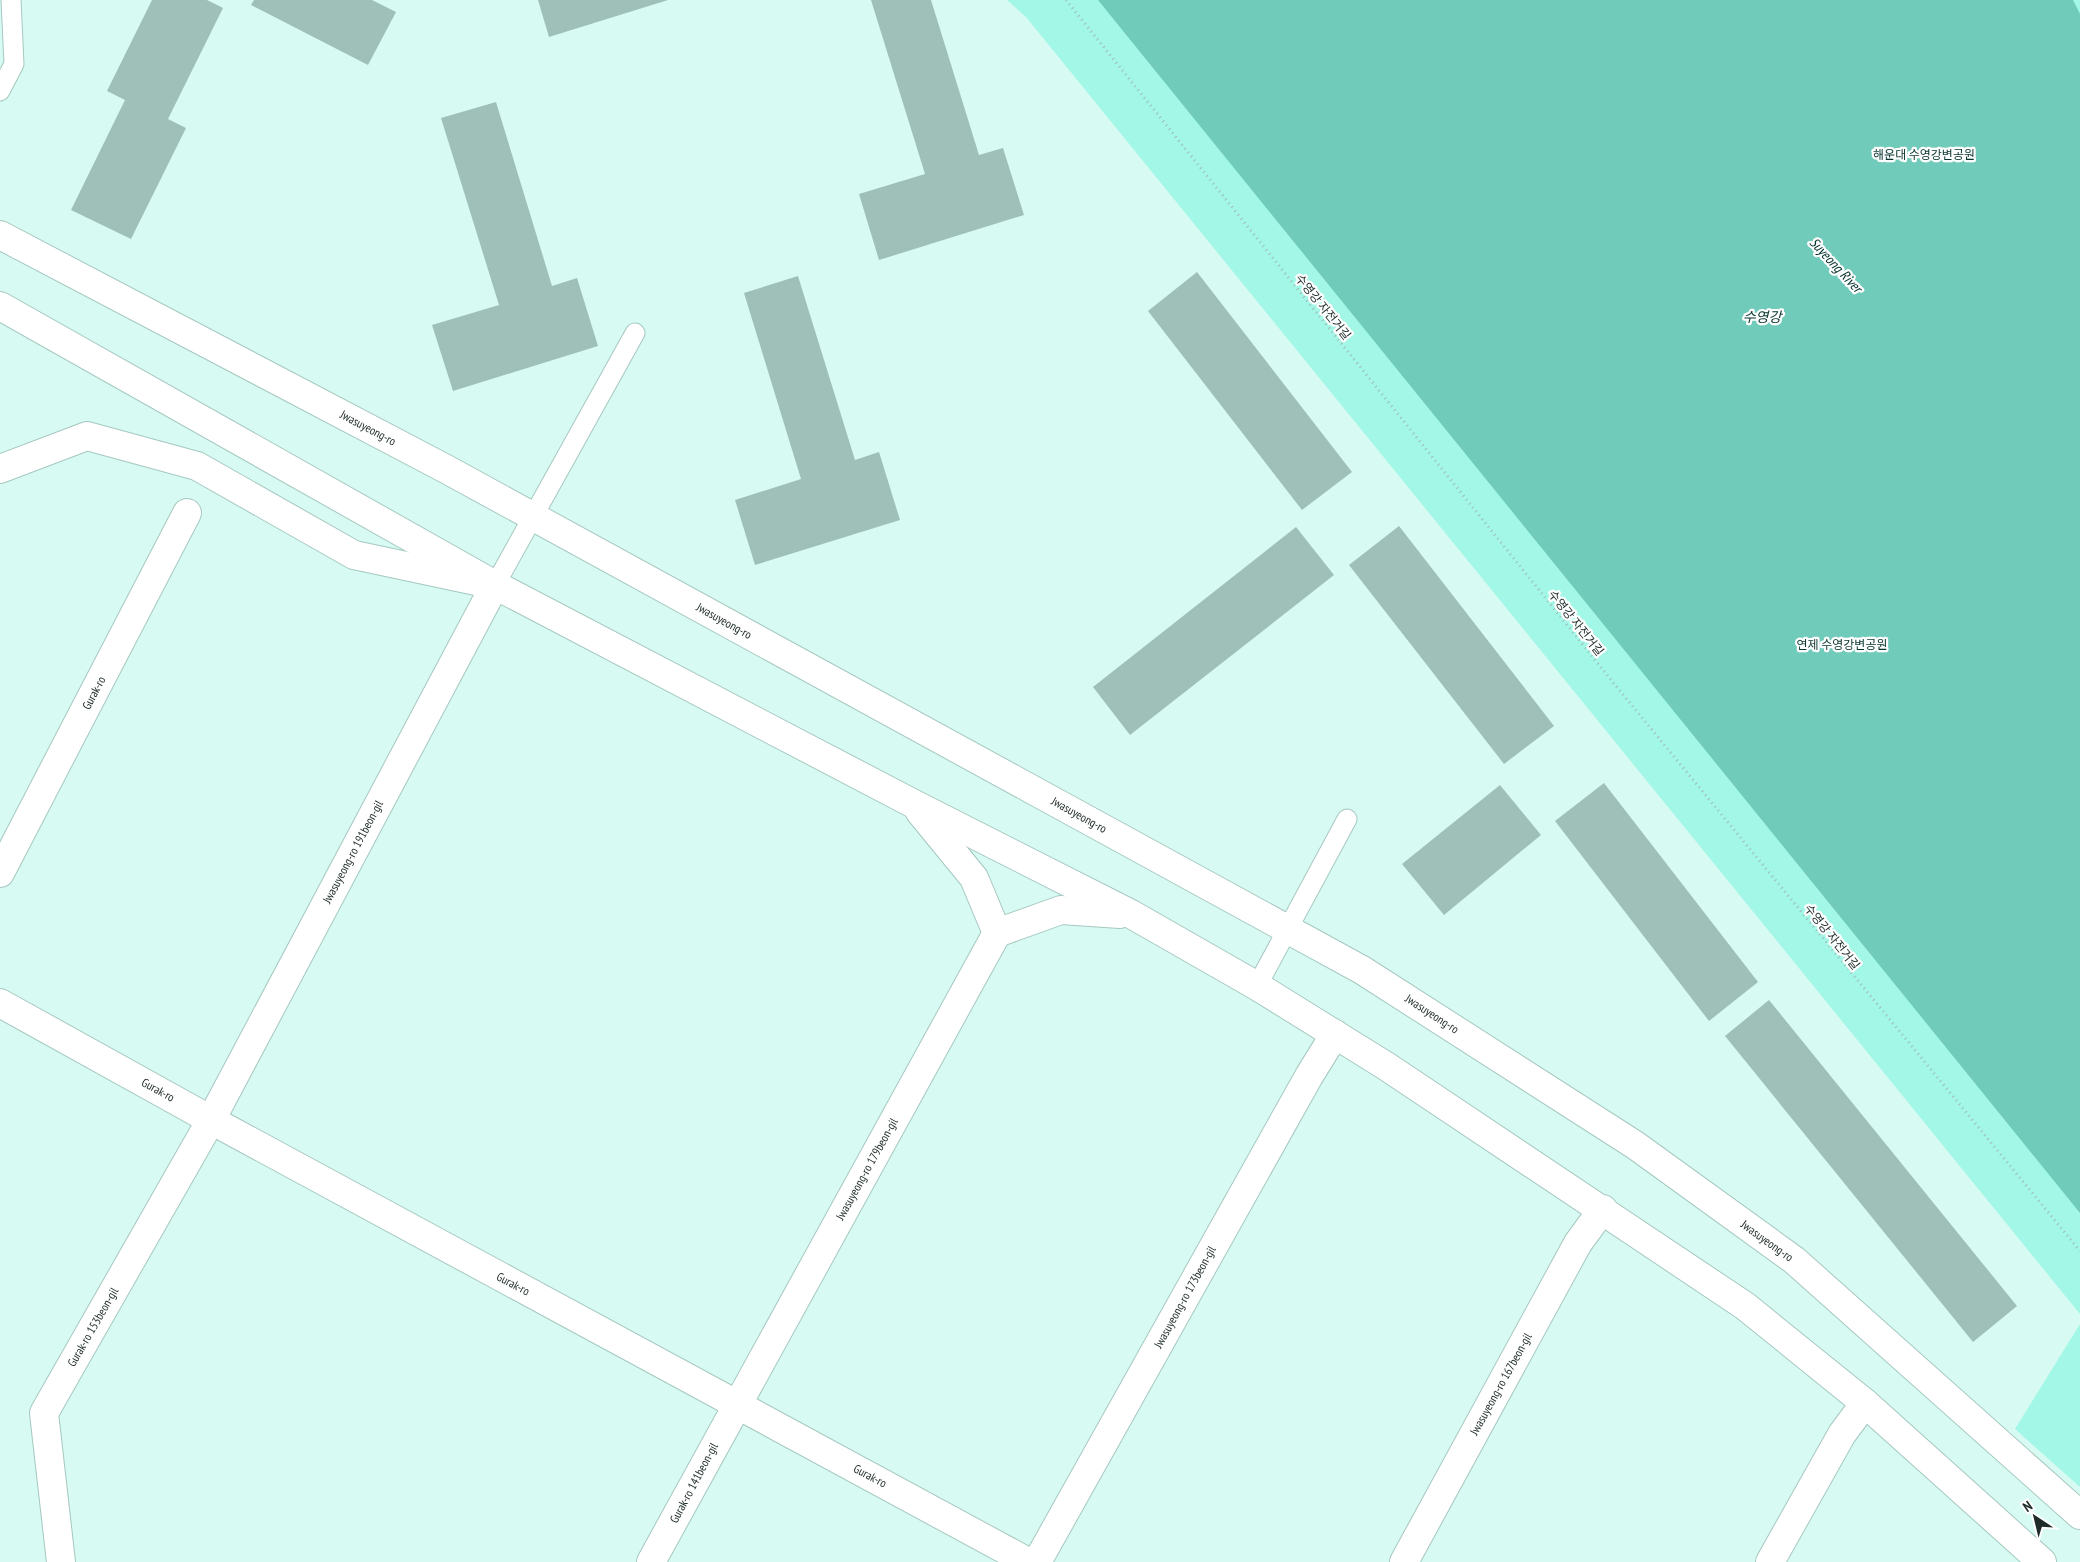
<svg xmlns="http://www.w3.org/2000/svg" width="2080" height="1562" font-family="'PT Sans Narrow','Noto Sans KR',sans-serif">
<rect width="100%" height="100%" fill="#d7faf3"/>
<!-- green -->
<g fill="#a3f7e7">
<polygon points="1007,0 2080,0 2080,1314 1026,17"/>
<polygon points="2080,1324 2080,1487 2015,1429"/>
</g>
<!-- water -->
<polygon fill="#71cbbb" points="1098,0 2073,0 2080,14 2080,1213"/>
<!-- building -->
<g fill="#9ec0b9">
<polygon points="152,0 207,0 223,8 168,119 186,128 131,239 71,210 125,100 107,91"/>
<polygon points="254,0 372,0 396,12 368,65 251,5"/>
<polygon points="538,0 668,0 549,37"/>
<polygon points="871,0 931,0 979,155 1003,148 1024,215 879,260 859,194 925,174"/>
<polygon points="496,102 552,286 577,278 598,346 453,391 432,325 499,305 441,118"/>
<polygon points="1197,272 1352,472 1302,510 1148,311"/>
<polygon points="798,276 855,460 879,452 900,520 755,565 735,500 801,479 744,293"/>
<polygon points="1399,526 1554,726 1504,764 1349,565"/>
<polygon points="1296,527 1334,575 1130,735 1093,687"/>
<polygon points="1604,783 1758,982 1709,1021 1555,821"/>
<polygon points="1500,785 1541,835 1444,915 1402,864"/>
<polygon points="1769,1000 2017,1306 1973,1342 1725,1036"/>
</g>
<g fill="none" stroke-linecap="round" stroke-linejoin="round">
<defs>
<g id="lane">
<polyline points="0,91 14,64 11,0"/>
<polyline points="495,585 635,333"/>
<polyline points="1257,986 1347,819"/>
</g>
<g id="street">
<polyline points="0,873 187,513"/>
<polyline points="0,1003 211,1120"/>
<polyline points="61,1562 44,1413 211,1120 495,585"/>
<polyline points="1037,1562 1309,1076 1335,1034"/>
<polyline points="1404,1562 1578,1243 1603,1209"/>
<polyline points="1770,1562 1842,1434 1865,1403"/>
</g>
<g id="secondary">
<polyline points="0,235 446,469 1362,970 1635,1145 1794,1260 2080,1515"/>
<polyline points="0,306 495,585 912,803 1131,914 1257,986 1386,1066 1745,1306 1865,1403 2042,1562"/>
<polyline points="920,812 974,878 997,933 1061,910 1120,914"/>
<polyline points="211,1120 1028,1562"/>
<polyline points="651,1562 997,933"/>
</g>
<polyline id="highway" points="0,469 87,436 197,466 354,555 495,585"/>
</defs>
<!-- lane casing -->
<use href="#lane" stroke="#a5c8c0" stroke-width="21"/>
<!-- street casing -->
<use href="#street" stroke="#a5c8c0" stroke-width="30"/>
<!-- secondary casing -->
<use href="#secondary" stroke="#a5c8c0" stroke-width="30"/>
<!-- highway casing -->
<use href="#highway" stroke="#a5c8c0" stroke-width="30"/>
<!-- path -->
<polyline stroke="#9fbbb5" stroke-width="3" stroke-dasharray="1 4" stroke-linecap="butt" points="1066,0 1616,686 2080,1251"/>
<!-- lane -->
<use href="#lane" stroke="#fff" stroke-width="19"/>
<!-- street -->
<use href="#street" stroke="#fff" stroke-width="28"/>
<!-- secondary -->
<use href="#secondary" stroke="#fff" stroke-width="28"/>
<!-- highway -->
<use href="#highway" stroke="#fff" stroke-width="28"/>
</g>
<g text-anchor="middle" stroke-width="4.5" stroke-linejoin="round" paint-order="stroke">
<!-- park labels -->
<g font-size="12" fill="#08342e" stroke="#fefefe">
<text x="1924" y="159">해운대 수영강변공원</text>
<text x="1842" y="649">연제 수영강변공원</text>
</g>
<!-- street labels -->
<g font-size="12" fill="#1e2b29" stroke="#fefefe">
<text transform="translate(1323 307) rotate(51)" y="4">수영강 자전거길</text>
<text transform="translate(368 428) rotate(28)" y="4">Jwasuyeong-ro</text>
<text transform="translate(724 621) rotate(29)" y="4">Jwasuyeong-ro</text>
<text transform="translate(1576 623) rotate(51)" y="4">수영강 자전거길</text>
<text transform="translate(94 693) rotate(-62)" y="4">Gurak-ro</text>
<text transform="translate(1079 815) rotate(29)" y="4">Jwasuyeong-ro</text>
<text transform="translate(353 852) rotate(-62)" y="4">Jwasuyeong-ro 191beon-gil</text>
<text transform="translate(1832 937) rotate(51)" y="4">수영강 자전거길</text>
<text transform="translate(1432 1014) rotate(33)" y="4">Jwasuyeong-ro</text>
<text transform="translate(158 1090) rotate(29)" y="4">Gurak-ro</text>
<text transform="translate(867 1169) rotate(-61)" y="4">Jwasuyeong-ro 179beon-gil</text>
<text transform="translate(1767 1241) rotate(36)" y="4">Jwasuyeong-ro</text>
<text transform="translate(513 1284) rotate(28)" y="4">Gurak-ro</text>
<text transform="translate(1185 1297) rotate(-61)" y="4">Jwasuyeong-ro 173beon-gil</text>
<text transform="translate(93 1327) rotate(-60)" y="4">Gurak-ro 153beon-gil</text>
<text transform="translate(1501 1384) rotate(-61)" y="4">Jwasuyeong-ro 167beon-gil</text>
<text transform="translate(870 1476) rotate(28)" y="4">Gurak-ro</text>
<text transform="translate(694 1483) rotate(-62)" y="4">Gurak-ro 141beon-gil</text>
</g>
<!-- water labels -->
<g font-size="14" font-style="italic" fill="#04312b" stroke="#fefefe">
<text transform="translate(1836 265) rotate(47)" y="5">Suyeong River</text>
<text x="1762" y="322">수영강</text>
</g>
</g>
<!-- north arrow -->
<g transform="translate(2035 1517) rotate(325)" stroke="#fefefe" stroke-width="4" paint-order="stroke">
<path d="M0-4L9 19L0 12L-9 19Z" fill="#1e2b29"/>
<text y="-8" font-size="14" font-weight="bold" text-anchor="middle" fill="#1e2b29">N</text>
</g>
</svg>
